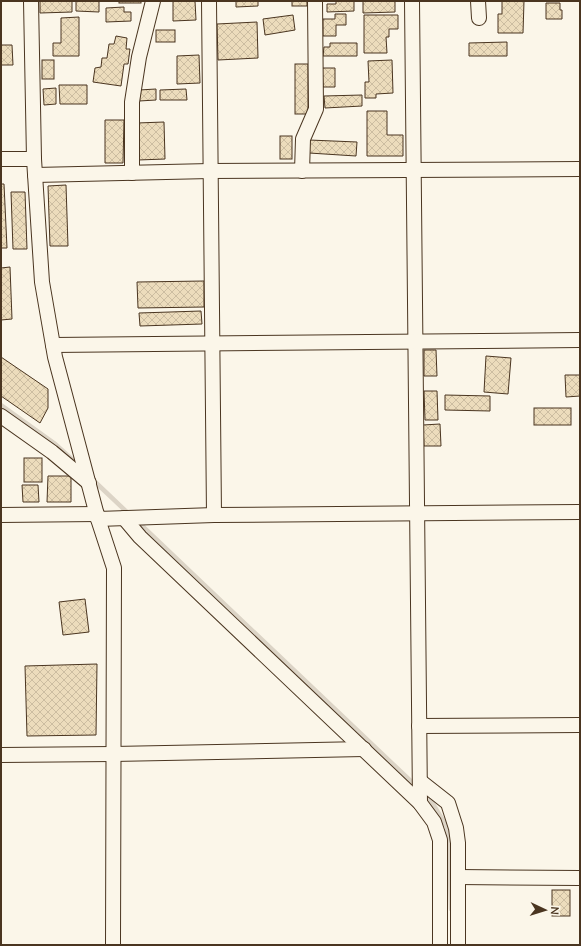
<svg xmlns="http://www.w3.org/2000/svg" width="581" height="946" font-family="'Nunito Sans',sans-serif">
<defs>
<pattern id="building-cross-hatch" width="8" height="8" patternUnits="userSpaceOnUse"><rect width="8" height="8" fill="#ecdcbc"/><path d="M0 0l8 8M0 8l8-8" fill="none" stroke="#ccbda1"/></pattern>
</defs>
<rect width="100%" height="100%" fill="#fbf6e9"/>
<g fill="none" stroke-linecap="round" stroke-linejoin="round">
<!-- stream -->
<g stroke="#dcd4c6" stroke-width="4.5">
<polyline points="1,405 54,443 74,461"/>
<polyline points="92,479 130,515"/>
<polyline points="137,521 416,786"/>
<polyline points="424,795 433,804 447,827 449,844 451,909"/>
</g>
</g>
<!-- building -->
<g fill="url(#building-cross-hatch)" stroke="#4a3520">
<polygon points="40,1 72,1 72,12 40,13"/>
<polygon points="76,1 99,1 99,12 76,11"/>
<rect x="119" y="1" width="22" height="2"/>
<polygon points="173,1 195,1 196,20 173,21"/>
<polygon points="236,1 258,1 258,6 236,7"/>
<rect x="292" y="1" width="15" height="5"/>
<polygon points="336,1 354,1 354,11 327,12 327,4 336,4"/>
<polygon points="363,1 395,1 395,12 363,13"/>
<polygon points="502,1 524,1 523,33 498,33 498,14 502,14"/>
<polygon points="546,3 560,3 560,10 562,10 562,19 546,19"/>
<polygon points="124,7 124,12 131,12 131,21 106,22 106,8"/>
<polygon points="335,14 346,14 346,25 336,25 336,36 323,36 323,19 335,19"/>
<polygon points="293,15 295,30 265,35 263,19"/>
<polygon points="364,15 398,15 398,29 389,29 389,37 386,37 387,53 364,53"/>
<polygon points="79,17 79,56 53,56 53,43 61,43 61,18"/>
<polygon points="257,22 258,58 218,60 217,24"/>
<rect x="156" y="30" width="19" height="12"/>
<polygon points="116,36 127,38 126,49 130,49 128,64 124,64 121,86 93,82 95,68 101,67 102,58 107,58 109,44 114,44"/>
<polygon points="507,42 507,56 469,56 469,43"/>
<polygon points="330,43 357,43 357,56 323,56 324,47 330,47"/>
<polygon points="1,45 12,45 13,65 1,65"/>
<polygon points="199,55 200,83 177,84 177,56"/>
<rect x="42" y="60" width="12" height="19"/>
<polygon points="392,60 393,93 376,94 376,98 365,98 365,82 369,82 368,61"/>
<rect x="295" y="64" width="13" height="50"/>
<polygon points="322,68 335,68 335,87 323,87"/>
<polygon points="59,85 87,85 87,104 60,104"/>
<polygon points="56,88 56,104 44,105 43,89"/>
<polygon points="156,89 156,100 139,101 139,90"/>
<polygon points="186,89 187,100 160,100 160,90"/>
<polygon points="362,95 362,106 325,108 324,96"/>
<polygon points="367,111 387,111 387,135 403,135 403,156 367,156"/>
<polygon points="105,120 124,120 123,163 105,163"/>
<polygon points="164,122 165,159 138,160 137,123"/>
<rect x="280" y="136" width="12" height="23"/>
<polygon points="309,140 357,142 356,156 309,153"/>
<polygon points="1,184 4,184 7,248 1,248"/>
<polygon points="66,185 68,246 50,246 48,186"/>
<polygon points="11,192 25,192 27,249 13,249"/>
<polygon points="10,267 12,319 1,320 1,268"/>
<polygon points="204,281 204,307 138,308 137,282"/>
<polygon points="201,311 202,324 140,326 139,313"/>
<polygon points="424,350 436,350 437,376 424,376"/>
<polygon points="486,356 511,358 508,394 484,392"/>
<polygon points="1,357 48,389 48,408 40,423 1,396"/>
<polygon points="565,375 580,375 580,396 566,397"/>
<polygon points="424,391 437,391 438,420 425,420"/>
<polygon points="445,395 490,396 490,411 445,410"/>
<rect x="534" y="408" width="37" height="17"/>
<polygon points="440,424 441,446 424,446 423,425"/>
<rect x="24" y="458" width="18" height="24"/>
<polygon points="48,476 71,476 71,502 47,502"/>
<polygon points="22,485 38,485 39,502 23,502"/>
<polygon points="85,599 89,632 63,635 59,602"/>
<polygon points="97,664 96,735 27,736 25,666"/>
<rect x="552" y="890" width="18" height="26"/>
</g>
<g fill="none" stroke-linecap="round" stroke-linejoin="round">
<defs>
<g id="minor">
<polyline points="31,1 34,159 42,282 55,357 98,519 114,568 113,945"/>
<polyline points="209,1 214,515"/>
<polyline points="412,1 420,803"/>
<polyline points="478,1 479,18"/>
<polyline points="1,159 34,159"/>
<polyline points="302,171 303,139 316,109 315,1"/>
<polyline points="132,173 132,102 139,57 153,1"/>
<polyline points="35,175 210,171 580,169"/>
<polyline points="53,345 580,340"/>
<polyline points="1,416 52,452 89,483"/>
<polyline points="1,515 97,514"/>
<polyline points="124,518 140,537 420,803 434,822 440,840 440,945"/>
<polyline points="98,519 214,515 580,512"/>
<polyline points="419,726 580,725"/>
<polyline points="1,755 113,754 364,749"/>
<polyline points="420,781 448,803 456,828 458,843 458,945"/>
<polyline points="458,877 580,878"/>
</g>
</defs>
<!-- minor casing -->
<use href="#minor" stroke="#4a3520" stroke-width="16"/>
<!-- minor -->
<use href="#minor" stroke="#fbf6e9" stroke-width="14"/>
</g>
<!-- border -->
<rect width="581" height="946" fill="none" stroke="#4a3520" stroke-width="4"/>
<!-- north arrow -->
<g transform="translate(545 910) rotate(94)" stroke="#fbf6e9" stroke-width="3" paint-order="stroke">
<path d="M0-3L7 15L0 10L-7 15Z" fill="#4a3520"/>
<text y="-6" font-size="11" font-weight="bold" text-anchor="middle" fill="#4a3520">N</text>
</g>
</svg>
